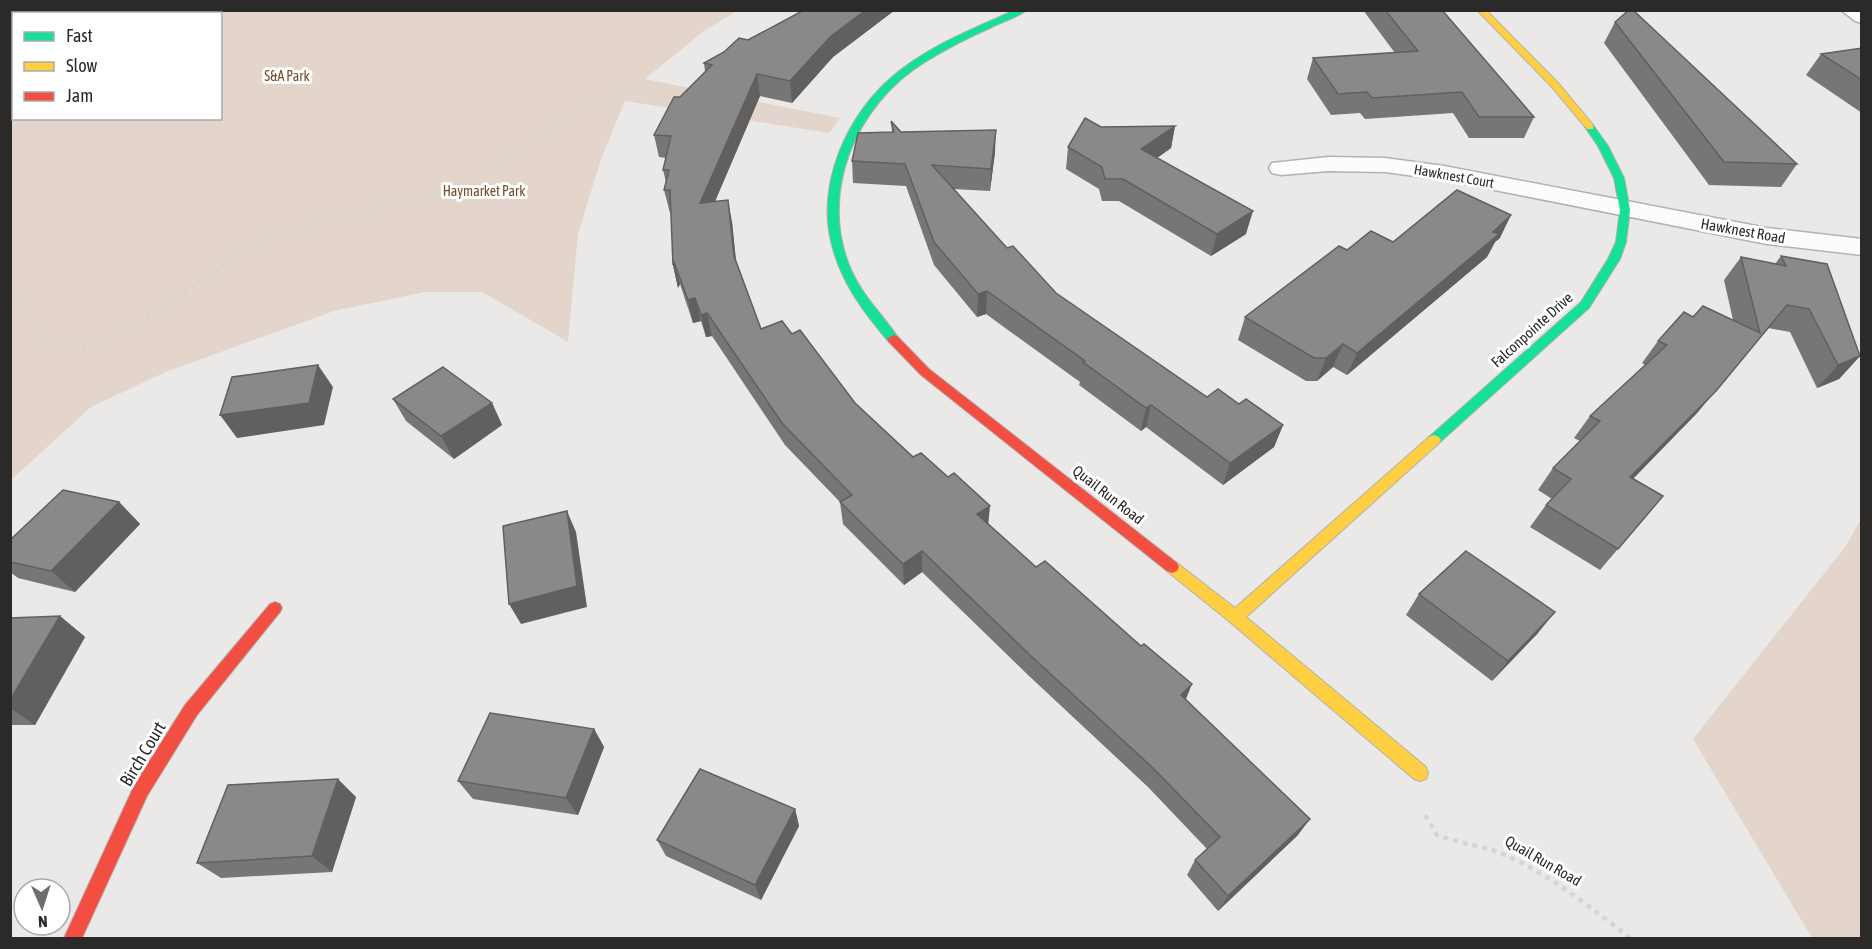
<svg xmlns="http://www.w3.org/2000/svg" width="1872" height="949" font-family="'Asap Condensed',sans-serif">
<rect width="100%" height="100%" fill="#ebe9e7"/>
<!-- green -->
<g fill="#e4d5cc" fill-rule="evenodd">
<path d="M11 11H737L704 31 645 79 840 118 829 133 625 101 601 159 578 234 568 342 482 292H425L334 311 168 371 91 407 11 480ZM14 14H220V118H14Z"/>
<polygon points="1861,519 1861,938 1812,938 1693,739 1845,547"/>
</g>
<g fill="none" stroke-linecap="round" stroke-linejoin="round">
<defs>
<g id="lane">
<polygon points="10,25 14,26 14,37 10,36"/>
<polygon points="14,80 14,89 10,90 10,81"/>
</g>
<g id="street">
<polygon points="1841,10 1862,10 1862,23 1855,21"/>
<polygon points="1328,157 1385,158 1444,166 1767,228 1862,239 1862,255 1767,244 1444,180 1385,172 1328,171 1281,175 1272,173 1269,168 1272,163"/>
</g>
<g id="fast">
<path d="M1015 10H1027C1016 18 1002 22 990 28 967 38 946 49 925 62 855 105 817 195 852 272 864 298 884 316 899 339L897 342H889C865 314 843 285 833 249 814 185 848 111 898 72 933 44 975 28 1015 10Z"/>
<polygon points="1590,124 1593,125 1608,146 1624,178 1630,210 1626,242 1620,259 1589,308 1439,443 1429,443 1427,440 1429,437 1581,302 1608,259 1616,242 1620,210 1614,178 1598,146 1585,127"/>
</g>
<g id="slow">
<polygon points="1477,10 1486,10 1558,83 1593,125 1593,129 1587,129 1552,87"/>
<polygon points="1434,435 1439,437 1441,440 1439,443 1246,617 1426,767 1428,773 1426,779 1420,781 1414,779 1230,622 1167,571 1165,567 1167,563 1172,561 1177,563 1235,608 1429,437"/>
</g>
<g id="jam">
<polygon points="893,335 897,336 929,369 1177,563 1179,567 1177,571 1172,573 1167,571 921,375 889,342 887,339"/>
<polygon points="275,602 280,604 282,608 280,612 197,715 147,796 82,938 64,938 135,784 185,705 270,604"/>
</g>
</defs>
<!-- lane casing -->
<use href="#lane" stroke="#b3b2b1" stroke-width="2"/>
<!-- street casing -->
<use href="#street" stroke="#b3b2b1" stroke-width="3"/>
<!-- fast casing -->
<use href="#fast" stroke="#b3b2b1" stroke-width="2"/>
<!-- slow casing -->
<use href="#slow" stroke="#b3b2b1" stroke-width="2"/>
<!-- jam casing -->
<use href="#jam" stroke="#b3b2b1" stroke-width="2"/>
<!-- path-far2 -->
<g stroke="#d6d5d5" stroke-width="3" stroke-dasharray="3 3" stroke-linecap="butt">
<polyline points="750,112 819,124"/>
<path d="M271 236C328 214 390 209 447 189 469 181 489 172 509 159 542 136 573 106 614 96 634 91 657 96 677 99"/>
</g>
<!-- path-far1 -->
<path stroke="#d6d5d5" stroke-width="4" stroke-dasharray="4.5 4.5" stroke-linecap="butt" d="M10 293C28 304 36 325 46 343 51 345 58 348 63 349 115 358 222 255 275 234"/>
<!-- path -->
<path stroke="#d6d5d5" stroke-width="4.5" stroke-dasharray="5 5" stroke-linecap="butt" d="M1425 815 1437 835C1456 842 1476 845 1495 851 1544 870 1589 906 1630 938"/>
<!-- lane -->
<use href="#lane" fill="#fcfcfb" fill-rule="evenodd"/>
<!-- street -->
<use href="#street" fill="#fcfcfb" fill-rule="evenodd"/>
<!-- fast -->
<use href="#fast" fill="#16e098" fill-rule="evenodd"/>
<!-- slow -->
<use href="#slow" fill="#ffcf43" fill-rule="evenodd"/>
<!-- jam -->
<use href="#jam" fill="#f24e42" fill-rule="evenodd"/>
</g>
<!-- wall -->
<g fill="#787675">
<polygon points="804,10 895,10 833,57 792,103 760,96 715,201 732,222 736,263 761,329 792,334 855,403 988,525 1186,700 1298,835 1218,911 1187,875 1195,860 1207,849 1148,787 1028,675 922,572 904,585 843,524 840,502 785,445 712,336 706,337 701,321 693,323 680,284 678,288 673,265 671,213 670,213 664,190 666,182 663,170 666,158 659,157 654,135 680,97 705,72 704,63"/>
<polygon points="1363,10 1442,10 1534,117 1524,138 1469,138 1453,113 1365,119 1360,113 1331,115 1307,79 1313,58 1395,53"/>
<polygon points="1615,22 1797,164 1781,187 1709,185 1604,43"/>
<polygon points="1862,48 1862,113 1806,75 1821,54"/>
<polygon points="891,121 901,132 995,152 990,191 953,189 1007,248 1056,293 1207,397 1239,404 1283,425 1274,447 1223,485 1146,427 1141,431 1079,385 1080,382 986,314 977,317 934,265 906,186 853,183 852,161 892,132"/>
<polygon points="1175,126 1171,148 1157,158 1246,234 1211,256 1119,201 1102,201 1099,189 1066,169 1068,147 1101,127"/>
<polygon points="1500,238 1495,242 1487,257 1347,375 1333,367 1317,381 1306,381 1238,340 1245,317 1347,250 1393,242"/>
<polygon points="1781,256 1860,356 1839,379 1817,388 1790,332 1768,328 1697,413 1633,479 1663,496 1600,570 1530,527 1546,505 1552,499 1538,490 1553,468 1580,441 1574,438 1590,416 1645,365 1642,363 1658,341 1693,317 1733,320 1724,280 1741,257 1775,264"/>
<polygon points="393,399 492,403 502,425 454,459 406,421"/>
<polygon points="119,502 140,524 75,592 18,578 10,572 10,540"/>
<polygon points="1419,594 1538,633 1492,681 1406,615"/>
<polygon points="60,616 85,637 35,725 10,725 10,618"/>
<polygon points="594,729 604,747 578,815 473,799 458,781"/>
<polygon points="356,797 332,872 221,878 197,863"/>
<polygon points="795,809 799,826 761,900 666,856 657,840"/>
</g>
<!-- shaded-wall -->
<g fill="#61605f">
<polygon points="866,10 895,10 833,57 792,103 790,81 831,36"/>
<polygon points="757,74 760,96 705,225 700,203"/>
<polygon points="1175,126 1171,148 1137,172 1141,149"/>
<polygon points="996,130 995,152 990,191 991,169"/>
<polygon points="728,200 732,222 738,279 734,256"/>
<polygon points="1253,211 1246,234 1211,256 1217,234"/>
<polygon points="1511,215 1500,238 1495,242 1487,257 1347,375 1357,353"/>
<polygon points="674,262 680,284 678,288 673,265"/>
<polygon points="987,291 986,314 977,317 978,294"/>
<polygon points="695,298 701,321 693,323 688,300"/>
<polygon points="1787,305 1697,413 1613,499 1630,477"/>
<polygon points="707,313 712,336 706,337 701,315"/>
<polygon points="1343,344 1333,367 1317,381 1326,358"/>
<polygon points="1860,356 1839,379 1817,388 1838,365"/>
<polygon points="318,365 333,387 324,425 237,438 220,415"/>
<polygon points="492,403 502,425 454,459 441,436"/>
<polygon points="1151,405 1146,427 1141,431 1146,408"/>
<polygon points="1283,425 1274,447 1223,485 1230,463"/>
<polygon points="119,502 140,524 75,592 51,571"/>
<polygon points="990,506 988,527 977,514"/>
<polygon points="567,511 576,532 587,607 521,624 509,604"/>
<polygon points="922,551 922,572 904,585 903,564"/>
<polygon points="1555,612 1538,633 1492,681 1508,661"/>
<polygon points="60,616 85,637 35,725 10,708 10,700"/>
<polygon points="1192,684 1184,704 1181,695"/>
<polygon points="594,729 604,747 578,815 566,798"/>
<polygon points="338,779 356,797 332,872 312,856"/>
<polygon points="795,809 799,826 761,900 755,885"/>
<polygon points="1310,819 1298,835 1218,911 1228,896"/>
</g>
<!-- building -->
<g fill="#8b8988" stroke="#61605f" stroke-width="1.5">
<polygon points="804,10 866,10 831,36 790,81 757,74 700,203 728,200 734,256 761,329 782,321 792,334 800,330 855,403 913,457 921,453 948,477 954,473 990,506 977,514 1036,567 1045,561 1141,646 1144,644 1192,684 1181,695 1310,819 1228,896 1195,860 1220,837 1154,769 1031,656 922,551 903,564 840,502 852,495 782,423 707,313 701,315 695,298 688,300 674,262 673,265 670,190 664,190 669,170 663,170 671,136 654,135 674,97 680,97 712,65 704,63 724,52 739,38 748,40"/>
<polygon points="1385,10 1442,10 1534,117 1479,117 1462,92 1372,98 1367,92 1338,94 1313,58 1418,51"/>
<polygon points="1629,10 1633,10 1797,164 1724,162 1615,22"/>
<polygon points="1862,48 1862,80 1821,54"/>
<polygon points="1085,118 1101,127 1175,126 1141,149 1253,211 1217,234 1123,179 1105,179 1102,167 1068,147"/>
<polygon points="891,121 901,132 996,130 991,169 932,165 1007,248 1013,246 1056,293 1207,397 1218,389 1239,404 1246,399 1283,425 1230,463 1151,405 1146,408 1083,362 1085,361 987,291 978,294 934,242 905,164 852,161 858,133 894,132"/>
<polygon points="1457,190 1511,215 1493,232 1499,234 1357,353 1343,344 1326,358 1314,358 1245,317 1339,246 1347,250 1371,231 1393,242"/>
<polygon points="1781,256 1827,264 1860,356 1838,365 1809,309 1787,305 1716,391 1630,477 1663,496 1618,549 1546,505 1571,479 1553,468 1600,421 1590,416 1667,345 1658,341 1684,312 1693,317 1703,306 1760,333 1741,257 1786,266"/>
<polygon points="318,365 309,403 220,415 232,377"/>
<polygon points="443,367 492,403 441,436 393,399"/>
<polygon points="63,490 119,502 51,571 10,562 10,540"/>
<polygon points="567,511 577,586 509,604 503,526"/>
<polygon points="1466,551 1555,612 1508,661 1419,594"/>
<polygon points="60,616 10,700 10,618"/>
<polygon points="490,713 594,729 566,798 458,781"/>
<polygon points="700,769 795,809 755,885 657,840"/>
<polygon points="338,779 312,856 197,863 228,785"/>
</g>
<g text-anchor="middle" stroke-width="6" stroke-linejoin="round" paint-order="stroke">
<!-- far-park labels -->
<g font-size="14" fill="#764c31" stroke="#fff">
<text x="287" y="81">S&amp;A Park</text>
<text x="484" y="196">Haymarket Park</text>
</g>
<!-- far-street labels -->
<g font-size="14" fill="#2b2a29" stroke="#fff">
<text transform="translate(1454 176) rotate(10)" y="5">Hawknest Court</text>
</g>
<!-- street labels -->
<g font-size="15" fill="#2b2a29" stroke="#fff">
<text transform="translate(1743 231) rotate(10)" y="5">Hawknest Road</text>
<text transform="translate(1532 330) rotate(-42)" y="5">Falconpointe Drive</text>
<text transform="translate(1108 495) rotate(38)" y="5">Quail Run Road</text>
<text transform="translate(1543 861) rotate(30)" y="5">Quail Run Road</text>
</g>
<!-- near-street labels -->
<g font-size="18" fill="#2b2a29" stroke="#fff">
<text transform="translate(143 754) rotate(-59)" y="6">Birch Court</text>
</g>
</g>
<!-- border -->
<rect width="1872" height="949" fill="none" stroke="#2b2a29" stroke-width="24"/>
<!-- legend -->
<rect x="12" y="12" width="210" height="108" fill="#ffffff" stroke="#aaaaa9" stroke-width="1.5"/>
<rect x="24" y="32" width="30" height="9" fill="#16e098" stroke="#aaaaa9" stroke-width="1.5"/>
<text x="66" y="42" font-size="18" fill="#2b2a29">Fast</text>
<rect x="24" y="62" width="30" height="9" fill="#ffcf43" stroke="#aaaaa9" stroke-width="1.5"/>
<text x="66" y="72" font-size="18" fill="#2b2a29">Slow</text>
<rect x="24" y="92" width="30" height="9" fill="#f24e42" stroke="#aaaaa9" stroke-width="1.5"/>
<text x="66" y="102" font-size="18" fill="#2b2a29">Jam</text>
<!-- north arrow -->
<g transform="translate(42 907) rotate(177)"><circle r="28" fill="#ffffff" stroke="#aaaaa9" stroke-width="1.5"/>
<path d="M0-4.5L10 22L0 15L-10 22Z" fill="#6e6d6c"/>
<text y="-9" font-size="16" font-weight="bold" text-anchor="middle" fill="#2b2a29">N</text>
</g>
</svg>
